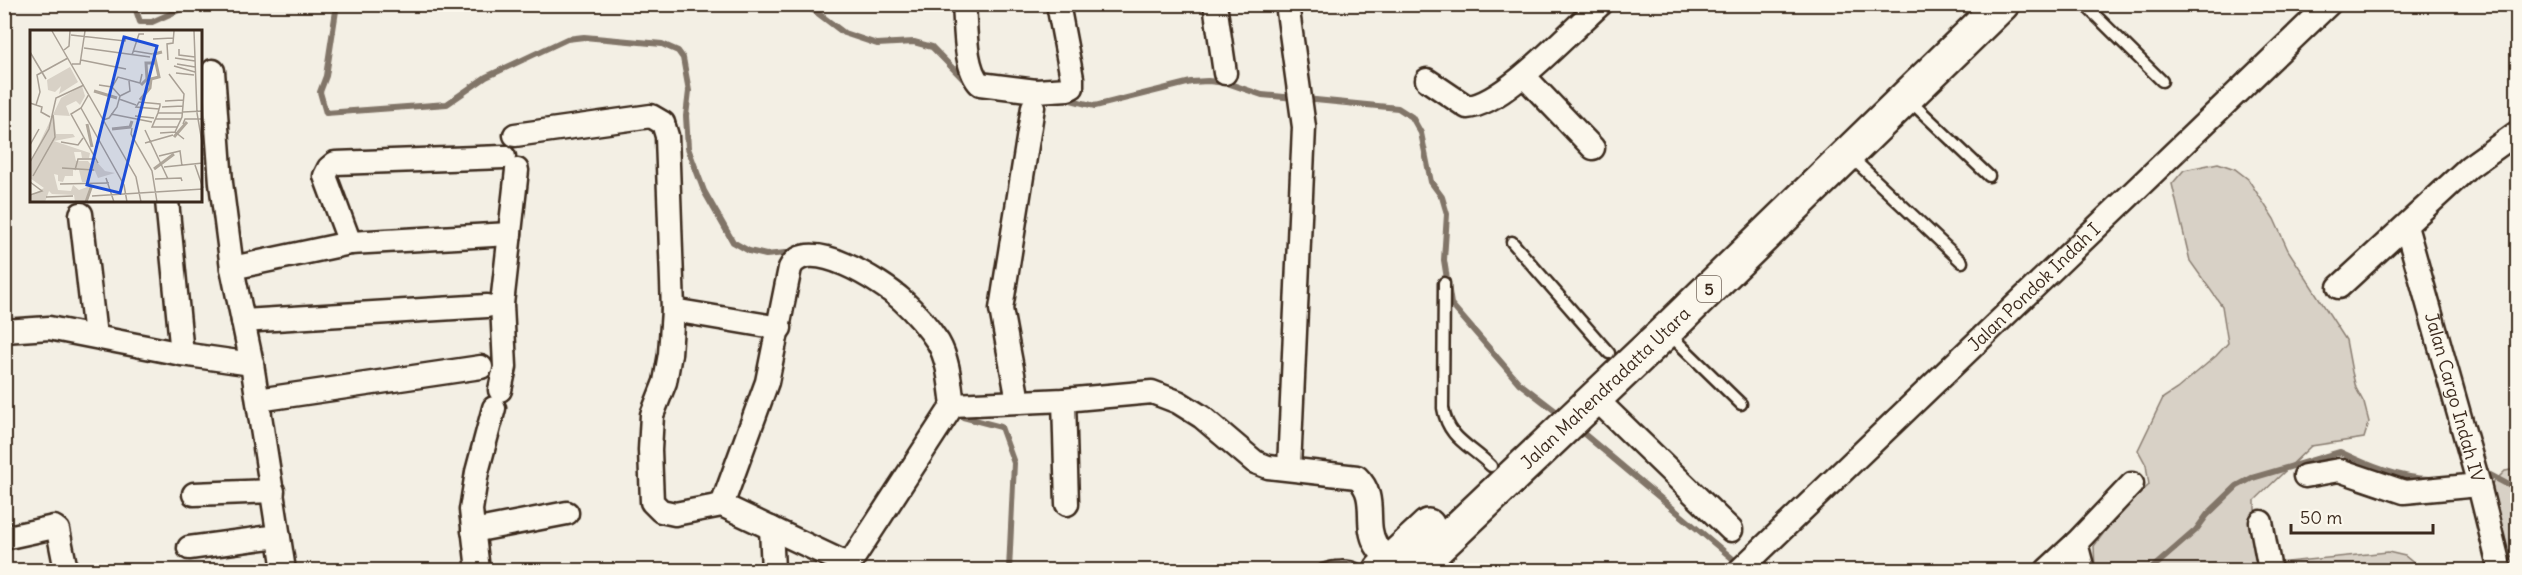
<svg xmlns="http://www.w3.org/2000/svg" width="2522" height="575" font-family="Delius,sans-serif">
<rect width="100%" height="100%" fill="#f3efe4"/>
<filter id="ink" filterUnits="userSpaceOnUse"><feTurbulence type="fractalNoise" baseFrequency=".0167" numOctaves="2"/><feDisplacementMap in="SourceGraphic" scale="12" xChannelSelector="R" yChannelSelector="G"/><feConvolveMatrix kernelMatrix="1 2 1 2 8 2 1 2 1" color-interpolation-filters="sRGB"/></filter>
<g filter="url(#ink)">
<!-- green -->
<g fill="#d8d1c6" stroke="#8a7e72" stroke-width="1.5">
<polygon points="2218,163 2235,169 2248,179 2274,219 2288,250 2346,340 2352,372 2356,388 2364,403 2369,422 2364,438 2311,446 2255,500 2255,539 2276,563 2388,552 2405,556 2422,570 2095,570 2094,546 2117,515 2149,485 2146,465 2138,450 2163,398 2177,389 2216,356 2228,343 2222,306 2190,261 2172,184 2184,170"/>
<path d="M2517 469V558L2510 556C2503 540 2492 501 2492 484L2505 471Z"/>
</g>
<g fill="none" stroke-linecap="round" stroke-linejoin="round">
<!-- stream -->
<g stroke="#817468" stroke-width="6">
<polyline points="134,4 140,22 152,22 192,4"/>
<polyline points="337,4 326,76 320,92 326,113 447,104 486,77 567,39 584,37 662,44 678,51 683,58 689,91 686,116 688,148 704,191 733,242 749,251 766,255 795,252"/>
<polyline points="798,4 815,11 844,33 877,44 914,42 932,47 967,83"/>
<polyline points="1063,98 1095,106 1191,82 1208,81 1227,83 1262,95 1295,98"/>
<polyline points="1305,99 1398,108 1412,117 1421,133 1431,182 1442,197 1447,214 1444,260 1451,304 1519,383 1562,416"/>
<polyline points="961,410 963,417 1001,427 1014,463 1009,570"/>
<polyline points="1577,428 1739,564"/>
<polyline points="2490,475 2518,490"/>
<path d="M2150 570 2196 530 2207 515 2237 486 2252 478 2340 452C2367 465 2400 479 2431 479"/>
</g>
<defs>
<g id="lane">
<polyline points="2084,4 2162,81"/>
<polyline points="1908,99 1989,176"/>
<polyline points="1851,157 1962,262"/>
<polyline points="1512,242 1609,353"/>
<path d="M1444 283 1443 408C1448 439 1470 445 1491 466"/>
<polyline points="1668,333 1741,404"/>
<path d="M1323 570C1333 566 1349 565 1358 570"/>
</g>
<g id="street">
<path d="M964 4C966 27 964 68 980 84L1036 91 1068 89 1072 87V78L1058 4"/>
<polyline points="1215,4 1225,73"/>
<polyline points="1287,4 1304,127 1289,468"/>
<polyline points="213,71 221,183 232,268 252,364 284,570"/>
<polyline points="1524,76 1593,148"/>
<path d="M1427 80 1467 107C1503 105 1571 30 1601 4"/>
<polyline points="515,135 651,116 663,123 667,136 673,310 670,354 665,382 652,415 650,450 652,502 661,511 675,514 722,505 849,565"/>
<polyline points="167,201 182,354"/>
<polyline points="81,214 95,336"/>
<path id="s1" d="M2406 226 2479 485 2500 570"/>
<polyline points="350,243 325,176 329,168 335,163 504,157"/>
<polyline points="232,268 350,243 510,234"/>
<polyline points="2339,287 2469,167 2518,132"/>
<polyline points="673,310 780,328"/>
<polyline points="243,321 487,306"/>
<polyline points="4,331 49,328 182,354 252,364"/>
<polyline points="500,390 505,367 502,304 517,170"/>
<polyline points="1595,398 1731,530"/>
<polyline points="258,400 481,367"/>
<polyline points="1064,400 1067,504"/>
<polyline points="1018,401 1001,309 1033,107"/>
<path d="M953 405 1064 400 1152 392 1178 402 1202 417 1255 462 1268 467 1357 477C1379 498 1363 522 1376 545 1381 554 1392 563 1399 570"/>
<polyline points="2305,476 2339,470 2404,492 2479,485"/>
<polyline points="194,494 273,491"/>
<path d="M722 505 767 382 790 268C807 233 883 283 902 300 915 312 928 327 938 342 949 361 950 384 953 405L849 565V570"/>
<polyline points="2261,522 2270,570"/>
<polyline points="771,528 773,570"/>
<polyline points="473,531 567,513"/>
<polyline points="4,538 54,527 58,530 66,570"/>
<polyline points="2076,543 2083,570"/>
<polyline points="189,548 278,536"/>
<polyline points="478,570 471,510 477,472 494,408"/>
<path id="s2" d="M1740 570 2329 4"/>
<polyline points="2047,570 2076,543 2132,484"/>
</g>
<g id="highway">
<polyline points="1381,570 1428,526"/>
<path id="s3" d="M1414 570 1666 331 2002 4"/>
</g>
</defs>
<!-- lane casing -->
<use href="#lane" stroke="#3b2a1e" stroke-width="15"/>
<!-- street casing -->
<use href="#street" stroke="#3b2a1e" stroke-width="27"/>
<!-- highway casing -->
<use href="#highway" stroke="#3b2a1e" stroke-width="38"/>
<!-- lane -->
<use href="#lane" stroke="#fbf7ec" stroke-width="10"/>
<!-- street -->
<use href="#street" stroke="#fbf7ec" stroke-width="22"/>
<!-- highway -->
<use href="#highway" stroke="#fbf7ec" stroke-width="33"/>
</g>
</g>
<g text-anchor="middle" stroke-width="6" stroke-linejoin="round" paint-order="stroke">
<!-- shield labels -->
<rect fill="#fbf7ec" stroke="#75685c" stroke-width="1.5" x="1697" y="276" width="24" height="26" rx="4.5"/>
<g font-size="16" font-weight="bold" fill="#3b2a1e">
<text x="1709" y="295">5</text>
</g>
<!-- street labels -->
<g font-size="18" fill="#3b2a1e" stroke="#fbf7ec">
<text dy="6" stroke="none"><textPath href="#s2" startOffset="408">Jalan Pondok Indah I</textPath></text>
<text dy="6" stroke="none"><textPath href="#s3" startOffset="264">Jalan Mahendradatta Utara</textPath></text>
<text dy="6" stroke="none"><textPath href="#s1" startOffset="178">Jalan Cargo Indah IV</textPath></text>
</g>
</g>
<!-- overview -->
<g transform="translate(30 30)">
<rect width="172" height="172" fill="#f3efe4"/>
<path d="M40 37 48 52 29 64 31 56 25 62 18 60 17 50ZM52 56 55 66 50 75 46 71 36 76 40 86 24 85 26 104H43L45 107 24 111 60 123 59 128H52L51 122H44L46 131H58L61 135 65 130 75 141 85 143 68 148 65 141H61L57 152H52L49 140H43V146H35L33 152 28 151V145L24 144 28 160 41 161 43 155 49 160 63 155 55 172H45L44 165 22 164 19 161 15 172H0V166L14 158 0 148V133L31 68Z" fill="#d8d1c6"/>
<path fill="none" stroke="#afa69a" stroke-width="3" d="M111 55 117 49 116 33H125M64 61 87 68M110 70 120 58 121 49 129 47 124 24 132 22M57 94 62 117M82 99 100 97 102 91M144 107 157 92M124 139 144 124M56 172 62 155"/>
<path fill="none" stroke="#a9a095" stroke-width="1.5" d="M22 1 106 147 111 172M164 1 167 83 173 118M41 5 95 11 96 6M123 9 143 8M54 18 120 27M149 19V25L165 27M34 20 39 16 40 1M104 21 122 24M0 22 16 49M102 25 109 4H114M145 28 165 31M51 30 96 39M138 30 137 14 143 13 144 1M42 34H50L55 1M147 34 165 37M144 36 165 42M146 43 164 45M139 44 154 64 152 87 145 102M69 55 82 57 90 66M82 57 88 47 110 53 112 44M59 64 51 78 41 84 68 133M90 66 100 61 99 51M89 69 106 75M135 71 153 70M0 73 12 77 11 82 20 87M6 75 10 62 7 45 38 28M132 77 153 76M51 78 94 155 97 172M129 79 106 77 109 72 130 74V76L129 79 128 83 122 97H147M153 82 173 81M128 83H152M81 84 122 92M105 86 124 88M125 89H151M73 90 79 88 87 77 90 66M153 94 155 89H173M102 98 101 104 122 141 127 172M115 100 138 149M130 103 145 102 154 109M31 112 48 115 53 108M115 113 143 105M0 115 9 99M129 126 150 121 152 136M0 132 19 99 26 68 54 55M165 135 173 158M134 137 173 133M32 138 64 140M45 140 48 129H65M3 146 25 107 23 85M76 148 84 172M125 149 151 148 152 151M0 152 12 161 0 165M30 154 79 153M62 166 173 159M16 167 43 166"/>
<path fill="#1d4ed8" fill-opacity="0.15" stroke="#1d4ed8" stroke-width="3" d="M94 7 127 16 90 163 57 155Z"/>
<rect width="172" height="172" fill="none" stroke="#3b2a1e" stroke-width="3"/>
</g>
<!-- margin -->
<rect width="2522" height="575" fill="none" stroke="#fbf7ec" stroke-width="24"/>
<rect x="12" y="12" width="2498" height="551" fill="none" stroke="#3b2a1e" stroke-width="2" filter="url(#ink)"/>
<!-- scale -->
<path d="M2291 524v9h142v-9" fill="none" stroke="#3b2a1e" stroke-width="3"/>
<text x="2300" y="524" font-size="18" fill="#3b2a1e" stroke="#fbf7ec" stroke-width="4.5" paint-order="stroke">50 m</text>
</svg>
